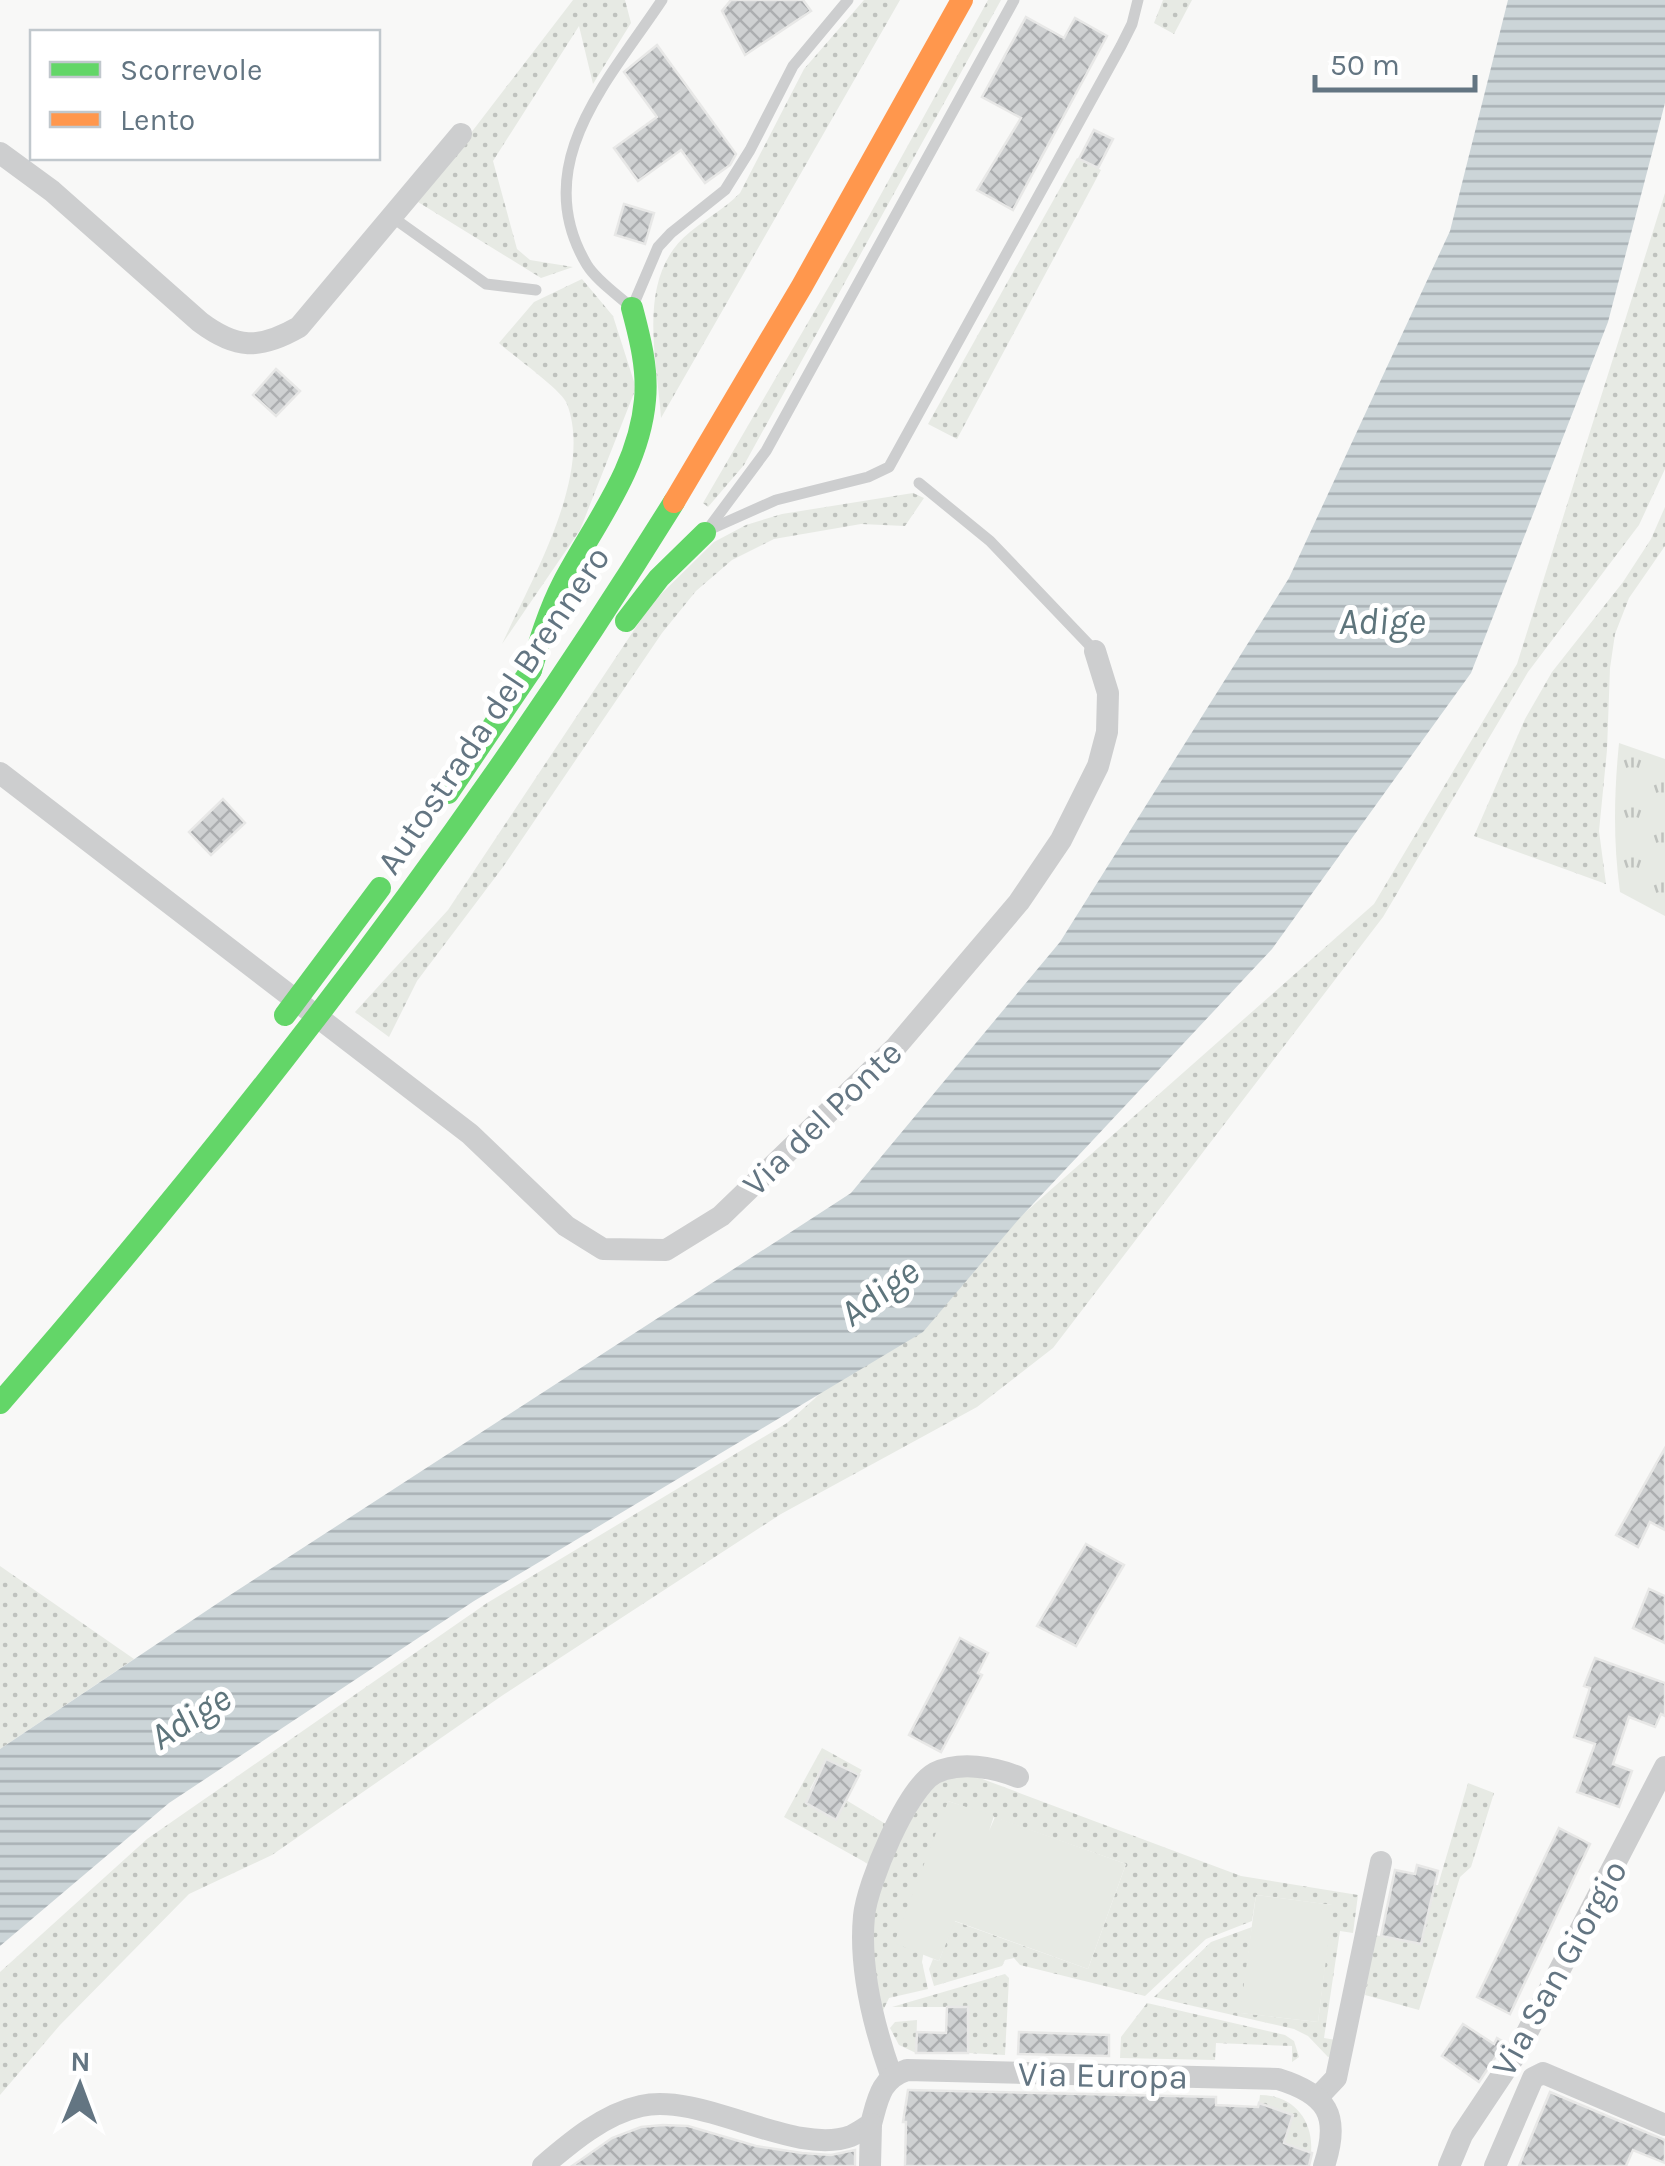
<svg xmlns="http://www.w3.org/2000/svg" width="1665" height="2166" font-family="Karla,sans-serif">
<defs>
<pattern id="grass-dots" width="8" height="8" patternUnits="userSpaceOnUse" patternTransform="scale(2.5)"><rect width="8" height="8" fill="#e7eae4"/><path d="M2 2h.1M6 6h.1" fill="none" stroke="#bfc2be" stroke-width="1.8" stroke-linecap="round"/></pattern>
<pattern id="park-tufts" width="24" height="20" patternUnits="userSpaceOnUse" patternTransform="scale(2.5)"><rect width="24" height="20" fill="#e7eae4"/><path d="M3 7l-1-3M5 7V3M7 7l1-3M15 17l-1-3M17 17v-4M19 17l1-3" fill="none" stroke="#bfc2be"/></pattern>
<pattern id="water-rules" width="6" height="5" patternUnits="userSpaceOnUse" patternTransform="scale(2.5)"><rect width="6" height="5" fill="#ccd5d8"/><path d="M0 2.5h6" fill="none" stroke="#a9b1b5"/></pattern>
<pattern id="building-cross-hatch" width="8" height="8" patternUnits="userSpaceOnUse" patternTransform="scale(2.5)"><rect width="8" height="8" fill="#cfd1d2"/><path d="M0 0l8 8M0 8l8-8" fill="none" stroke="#acaeb0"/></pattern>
</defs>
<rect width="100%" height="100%" fill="#f8f8f7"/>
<!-- grass -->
<g fill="url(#grass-dots)">
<polygon points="573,0 625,0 631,23 593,84 579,26 493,161 517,249 530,260 573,267 541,278 418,202"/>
<path d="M864 0H900L661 418C657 358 635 276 690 232 707 218 724 209 740 193L804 69Z"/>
<polygon points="988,0 1001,0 744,465 708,507 703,503 853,245"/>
<polygon points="1163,0 1192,0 1174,34 1154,23"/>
<polygon points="1077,158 1101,170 957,439 928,424"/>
<polygon points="1665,193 1665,469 1639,525 1528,672 1383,917 1053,1348 977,1407 781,1514 503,1695 272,1855 189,1894 60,2025 0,2095 0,1972 147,1839 487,1603 787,1423 1374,904 1517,664"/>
<path d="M582 279 613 316 636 388 580 530 502 644C531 580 594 475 567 404 563 391 512 355 499 343L534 302Z"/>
<polygon points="913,493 924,498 905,526 861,524 774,539 732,560 696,591 662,633 503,867 417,981 389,1037 355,1012 448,910 652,603 714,542 746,525 782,514"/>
<polygon points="1665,507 1665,546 1629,598 1615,634 1610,668 1607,750 1599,831 1606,884 1474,836 1525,719 1552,672 1623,582 1651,539"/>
<polygon points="0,1566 134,1659 0,1749"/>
<polygon points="822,1748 862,1770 859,1775 826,1759 810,1789 812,1791 806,1803 836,1820 846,1800 889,1826 870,1865 784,1817"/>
<polygon points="957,1774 977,1777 1241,1876 1358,1895 1353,1933 1340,1931 1324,2038 1336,2040 1332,2056 1328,2057 1308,2036 1294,2029 1154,1997 1211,1942 1252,1927 1241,2013 1318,2022 1332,1905 1256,1895 1252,1921 1206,1939 1145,1996 1020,1965 1014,1958 1005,1960 1002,1966 934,1986 929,1969 933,1959 939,1961 954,1921 1088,1969 1126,1864 948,1801 922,1962 928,1989 889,1998 879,2019 871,1919 888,1858 933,1784"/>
<polygon points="1468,1783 1494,1793 1471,1867 1460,1877 1419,2010 1365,1995 1374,1935 1420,1943 1429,1901 1432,1901 1435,1885 1438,1885"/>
<polygon points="1005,1974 1009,1978 1005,2055 968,2053 968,2007 892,2007"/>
<polygon points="1147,2003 1285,2035 1294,2041 1299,2057 1292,2062 1292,2046 1216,2043 1215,2060 1120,2058 1121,2037"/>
<polygon points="917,2020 916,2053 899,2045 890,2028 895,2022"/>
<path d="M1260 2095C1293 2095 1314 2120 1311 2153L1284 2143 1293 2115 1259 2103Z"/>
</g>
<!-- park -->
<path fill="url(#park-tufts)" d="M1619 743 1665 759V916L1620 892C1613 841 1614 794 1619 743Z"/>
<!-- pitch -->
<g fill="#e7eae4">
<polygon points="948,1801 994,1816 989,1831 995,1817 1126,1864 1088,1969 955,1921 939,1961 894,1943"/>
<polygon points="1256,1895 1333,1905 1318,2022 1240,2013"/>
</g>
<!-- water -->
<polygon fill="url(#water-rules)" points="1508,0 1665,0 1665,103 1608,322 1471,673 1272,949 1018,1220 923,1332 474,1601 169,1803 0,1946 0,1749 224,1599 851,1193 1060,942 1289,578 1450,231"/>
<!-- building -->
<g fill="url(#building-cross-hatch)" stroke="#e8e8e7" stroke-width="2.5">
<polygon points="731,0 803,0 811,11 745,55 722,11"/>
<polygon points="1026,17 1064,38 1075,18 1107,36 1013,210 977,190 1021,118 982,97"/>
<polygon points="657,45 736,154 730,165 705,183 681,150 638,181 614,148 657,117 624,72"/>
<polygon points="1094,130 1113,139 1098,168 1079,159"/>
<polygon points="624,204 654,213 645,244 615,235"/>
<polygon points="276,369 300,391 276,416 253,395"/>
<polygon points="223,799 245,823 211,855 189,832"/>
<polygon points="1665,1448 1665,1530 1650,1522 1638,1547 1616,1535"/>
<polygon points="1086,1544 1124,1565 1076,1646 1037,1626"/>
<polygon points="1649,1589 1665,1596 1665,1643 1633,1628"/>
<polygon points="960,1638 988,1653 978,1673 982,1675 941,1752 909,1735"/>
<polygon points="1595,1658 1665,1683 1665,1716 1661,1714 1655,1727 1629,1717 1613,1764 1632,1771 1619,1807 1577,1792 1595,1744 1574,1737 1590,1688 1584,1686"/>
<polygon points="826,1759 859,1775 836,1820 806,1803"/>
<polygon points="1559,1828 1590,1844 1510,2014 1477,1997"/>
<polygon points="1417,1865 1438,1871 1421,1944 1381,1936 1395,1870 1415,1874"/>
<polygon points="947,2007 968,2007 968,2053 916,2053 917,2032 946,2033"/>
<polygon points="1463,2024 1494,2044 1497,2038 1505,2043 1479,2082 1442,2056"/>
<polygon points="1019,2032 1109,2035 1109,2056 1018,2054"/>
<polygon points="908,2090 1216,2097 1216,2105 1258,2107 1259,2103 1293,2115 1284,2143 1312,2153 1309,2166 905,2166 906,2122 903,2122"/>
<polygon points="1550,2092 1665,2140 1665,2163 1633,2150 1626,2166 1519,2166"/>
<polygon points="663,2125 688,2126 756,2146 802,2153 831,2155 855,2150 855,2166 572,2166 612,2138 641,2127"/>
</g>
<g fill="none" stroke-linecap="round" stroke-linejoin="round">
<!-- lane -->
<g stroke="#cdcecf" stroke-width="11">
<path d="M662 0C609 80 527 165 587 265 597 281 618 295 632 308L658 247 671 233 725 190 750 150 793 66 848 0"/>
<polyline points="392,217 486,284 536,290"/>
<polyline points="919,483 990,541 1095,651"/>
<polyline points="711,525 766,451 1014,0"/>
<polyline points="713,528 776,500 868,477 889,467 1121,46 1132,24 1138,0"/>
</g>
<!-- street -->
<g stroke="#cdcecf" stroke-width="22">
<path d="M0 153 52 191 200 322C236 349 259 350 299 327L461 134"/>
<polyline points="0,773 470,1134 566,1226 603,1249 666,1250 721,1216 895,1048 1019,902 1061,840 1098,766 1107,732 1108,693 1095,651"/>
<path d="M891 2075C874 2027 859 1968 864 1916 867 1884 907 1788 935 1773 960 1761 993 1767 1018 1777"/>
<polyline points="1318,2097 1336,2078 1381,1862"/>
<path d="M543 2166C571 2142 604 2114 641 2106 702 2092 795 2157 851 2136 858 2133 865 2128 871 2124 878 2099 880 2079 907 2070L1278 2079C1327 2094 1341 2115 1324 2166"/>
<polyline points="870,2166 871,2124"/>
<polyline points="1449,2166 1462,2135 1516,2054 1665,1767"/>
<polyline points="1495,2166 1533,2078 1543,2073 1665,2125"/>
</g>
<!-- fast -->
<g stroke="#63d668" stroke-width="22">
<polyline points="626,621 659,578 705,533"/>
<path d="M531 670C540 640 549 610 563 583 594 524 639 469 645 400 648 369 640 338 632 308"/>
<polyline points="448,793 531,670"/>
<polyline points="285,1015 380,888"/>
<path d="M0 1403C247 1120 475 823 674 502"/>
</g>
<!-- slow -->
<polyline stroke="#ff974d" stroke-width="22" points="674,502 802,286 962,0"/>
</g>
<g text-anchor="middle" stroke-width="10" stroke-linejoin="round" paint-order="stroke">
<!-- street labels -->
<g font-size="35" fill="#637582" stroke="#fff">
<text transform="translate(493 710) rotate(-56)" y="12">Autostrada del Brennero</text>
<text transform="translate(822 1118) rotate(-44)" y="12">Via del Ponte</text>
<text transform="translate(1559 1968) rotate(-61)" y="12">Via San Giorgio</text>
<text transform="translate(1103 2075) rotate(1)" y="12">Via Europa</text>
</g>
<!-- water labels -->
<g font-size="38" font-style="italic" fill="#5e757c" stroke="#fff">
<text x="1382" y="634">Adige</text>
<text transform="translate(879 1292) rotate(-36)" y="13">Adige</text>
<text transform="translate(190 1717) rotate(-32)" y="13">Adige</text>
</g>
</g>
<!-- legend -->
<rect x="30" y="30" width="350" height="130" fill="#ffffff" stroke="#c1c8cd" stroke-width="2.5"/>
<rect x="50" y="62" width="50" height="15" fill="#63d668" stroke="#c1c8cd" stroke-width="2.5"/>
<text x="120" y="80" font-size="30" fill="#637582">Scorrevole</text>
<rect x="50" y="112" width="50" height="15" fill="#ff974d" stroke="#c1c8cd" stroke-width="2.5"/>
<text x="120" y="130" font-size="30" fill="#637582">Lento</text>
<!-- north arrow -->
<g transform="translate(80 2086) rotate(1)" stroke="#ffffff" stroke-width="8" paint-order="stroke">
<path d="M0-8L18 38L0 25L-18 38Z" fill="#637582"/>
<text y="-15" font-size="28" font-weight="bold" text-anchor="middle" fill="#637582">N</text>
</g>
<!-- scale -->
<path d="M1315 75v15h160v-15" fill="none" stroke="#637582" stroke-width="5"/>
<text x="1330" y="75" font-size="30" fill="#637582" stroke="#ffffff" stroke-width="8" paint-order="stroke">50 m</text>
</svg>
